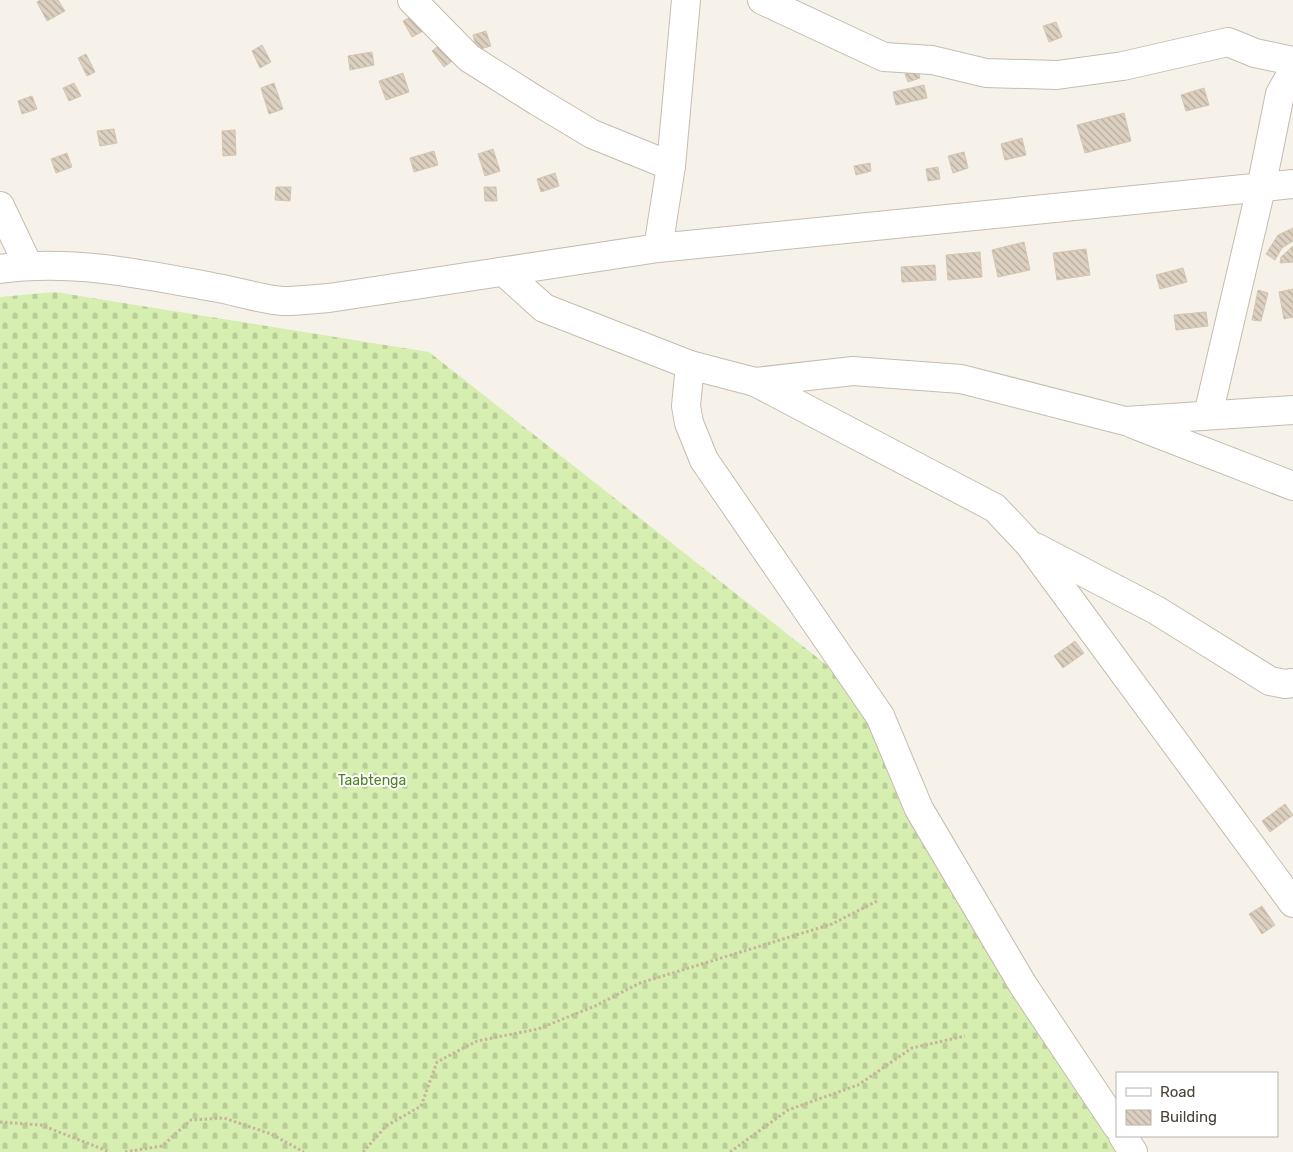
<svg xmlns="http://www.w3.org/2000/svg" width="1293" height="1152" font-family="Rubik,sans-serif">
<defs>
<pattern id="cemetery-stones" width="16" height="16" patternUnits="userSpaceOnUse" patternTransform="scale(1.25)"><rect width="16" height="16" fill="#d6eeb0"/><path d="M2 7V4a2 2 0 0 1 4 0v3zM10 15v-3a2 2 0 0 1 4 0v3z" fill="#b9cd98"/></pattern>
<pattern id="building-back-hatch" width="6" height="6" patternUnits="userSpaceOnUse" patternTransform="scale(1.25)"><rect width="6" height="6" fill="#dcd0c1"/><path d="M-1 5l2 2M0 0l6 6M5-1l2 2" fill="none" stroke="#b5aa9e"/></pattern>
</defs>
<rect width="100%" height="100%" fill="#f6f2ea"/>
<!-- cemetery -->
<polygon fill="url(#cemetery-stones)" points="55,292 429,352 847,681 1146,1152 0,1152 0,297"/>
<!-- building -->
<g fill="url(#building-back-hatch)" stroke="#d5c5b1">
<polygon points="40,0 58,0 65,11 47,21 37,2"/>
<polygon points="418,13 427,29 412,37 403,21"/>
<polygon points="1056,22 1062,37 1049,42 1043,26"/>
<polygon points="486,31 491,46 477,50 473,35"/>
<polygon points="442,43 455,59 444,67 432,51"/>
<polygon points="262,45 271,62 260,68 252,51"/>
<polygon points="372,52 374,65 350,70 348,56"/>
<polygon points="86,54 95,72 87,76 78,58"/>
<polygon points="918,70 920,78 908,82 905,74"/>
<polygon points="403,73 409,92 386,100 379,81"/>
<polygon points="74,83 81,96 69,101 63,88"/>
<polygon points="274,83 283,109 269,114 261,88"/>
<polygon points="924,85 927,98 896,105 893,92"/>
<polygon points="1204,88 1209,105 1186,111 1181,95"/>
<polygon points="32,96 37,109 22,114 18,101"/>
<polygon points="1124,113 1131,141 1085,153 1077,125"/>
<polygon points="114,129 117,143 100,146 97,131"/>
<polygon points="235,130 236,155 223,156 222,131"/>
<polygon points="1022,138 1026,155 1005,160 1001,144"/>
<polygon points="493,149 500,171 485,176 478,154"/>
<polygon points="434,151 438,165 414,172 410,158"/>
<polygon points="964,152 968,168 953,173 948,156"/>
<polygon points="67,153 72,167 56,173 51,159"/>
<polygon points="870,163 871,171 856,175 854,166"/>
<polygon points="938,167 940,179 928,181 926,169"/>
<polygon points="555,173 559,186 541,192 537,179"/>
<polygon points="276,187 291,187 290,201 275,200"/>
<polygon points="484,187 496,187 497,201 485,201"/>
<polygon points="1293,228 1293,241 1282,248 1275,260 1266,254 1278,235"/>
<polygon points="1024,242 1030,270 998,277 992,250"/>
<polygon points="1293,246 1293,262 1280,263 1281,257"/>
<polygon points="1086,249 1090,275 1057,280 1053,253"/>
<polygon points="980,252 982,277 948,280 946,255"/>
<polygon points="935,265 936,280 902,282 901,267"/>
<polygon points="1183,268 1187,282 1160,289 1156,275"/>
<polygon points="1293,289 1293,317 1284,319 1279,292"/>
<polygon points="1258,290 1268,293 1261,321 1252,320"/>
<polygon points="1206,312 1208,326 1176,330 1174,315"/>
<polygon points="1075,641 1084,653 1063,668 1054,656"/>
<polygon points="1285,804 1293,815 1270,832 1262,821"/>
<polygon points="1262,906 1275,925 1262,934 1249,914"/>
</g>
<g fill="none" stroke-linecap="round" stroke-linejoin="round">
<defs>
<g id="minor">
<polyline points="412,0 469,58 537,101 592,134 671,166"/>
<polyline points="762,0 884,57 932,60 986,73 1057,75 1123,66 1228,42 1255,53 1293,61"/>
<polyline points="0,206 28,265"/>
<polyline points="658,248 671,166 686,0"/>
<path d="M0 269C71 259 143 274 212 287 233 290 263 300 283 301 298 301 314 299 329 298L658 248 1293 184"/>
<polyline points="504,272 544,308 690,365 755,382 853,371 961,379 1125,421 1293,410"/>
<polyline points="690,365 686,406 689,423 704,460 880,716 919,809 1023,985 1117,1126"/>
<polyline points="755,382 995,508 1029,544 1293,903"/>
<polyline points="1208,415 1261,188 1280,94 1293,71"/>
<polyline points="1133,424 1293,486"/>
<polyline points="1035,547 1156,610 1270,681 1285,684 1293,683"/>
<polyline points="1123,1136 1133,1152"/>
</g>
</defs>
<!-- minor casing -->
<use href="#minor" stroke="#c6bcaf" stroke-width="30"/>
<!-- path -->
<g stroke="#c6b59b" stroke-width="3" stroke-dasharray="2.5 2.5" stroke-linecap="butt">
<polyline points="0,1122 41,1125 110,1152"/>
<polyline points="125,1152 162,1146 191,1120 224,1118 271,1134 304,1152"/>
<polyline points="363,1152 386,1126 421,1106 437,1062 477,1041 538,1029 595,1006 640,983 832,924 879,900"/>
<polyline points="730,1152 788,1110 858,1085 912,1048 965,1036"/>
</g>
<!-- minor -->
<use href="#minor" stroke="#fff" stroke-width="28"/>
</g>
<g text-anchor="middle" stroke-width="4" stroke-linejoin="round" paint-order="stroke">
<!-- park labels -->
<g font-size="14" fill="#4e8424" stroke="#fff">
<text x="372" y="785">Taabtenga</text>
</g>
</g>
<!-- legend -->
<rect x="1116" y="1072" width="162" height="65" fill="#ffffff" stroke="#b7b3af"/>
<rect x="1126" y="1088" width="25" height="8" fill="#ffffff" stroke="#b7b3af"/>
<text x="1160" y="1097" font-size="15" fill="#4c4237">Road</text>
<rect x="1126" y="1110" width="25" height="15" fill="url(#building-back-hatch)" stroke="#b7b3af"/>
<text x="1160" y="1122" font-size="15" fill="#4c4237">Building</text>
</svg>
